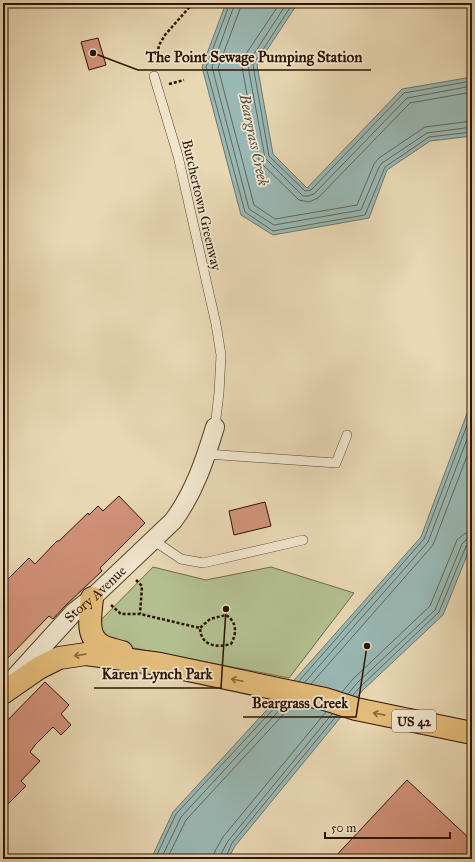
<svg xmlns="http://www.w3.org/2000/svg" width="475" height="862" font-family="'IM FELL Great Primer',serif">
<rect width="100%" height="100%" fill="#e8d8b3"/>
<filter id="stains"><feTurbulence type="fractalNoise" baseFrequency=".005" numOctaves="4"/><feColorMatrix values="0 0 0 0 .2 0 0 0 0 .09 0 0 0 0 .02 0 0 0 .5 -.17"/></filter>
<radialGradient id="worn" r=".72"><stop offset=".6" stop-color="#630" stop-opacity="0"/><stop offset="1" stop-color="#630" stop-opacity=".3"/></radialGradient>
<!-- green -->
<polygon fill="#b3bf8f" stroke="#706948" points="153,567 206,580 271,567 354,593 289,678 113,644 95,626"/>
<!-- water -->
<g fill="#99b8b4" stroke="#6e766c">
<polygon points="226,3 298,3 257,65 273,154 307,188 402,89 472,77 472,136 430,141 387,170 369,218 273,235 241,215 202,67"/>
<polygon points="472,400 472,543 443,615 363,690 235,846 228,859 151,859 173,812 296,678 421,537"/>
</g>
<g fill="none" stroke-linecap="round" stroke-linejoin="round">
<!-- shore -->
<g stroke="#64665a" stroke-width="1">
<polyline points="230,3 206,67 245,212 273,231 365,215 385,167 429,137 472,132"/>
<polyline points="235,3 212,67 249,209 274,225 361,210 379,167 382,163 427,133 472,127"/>
<polyline points="241,3 240,9 218,68 254,205 275,219 357,205 374,164 379,158 425,127 472,121"/>
<polyline points="280,3 244,57 242,67 259,160 263,165 299,200 309,202 318,198 410,103 472,92"/>
<polyline points="287,3 250,60 248,66 265,158 303,196 308,196 314,194 407,98 472,86"/>
<polyline points="293,3 253,65 269,156 305,191 311,190 404,93 472,81"/>
<polyline points="299,681 424,539 472,412"/>
<polyline points="305,682 428,542 472,426"/>
<polyline points="311,684 433,545 472,443"/>
<polyline points="342,692 353,679 430,606 457,540 464,534 472,532"/>
<polyline points="348,694 357,683 435,610 462,544 466,540 472,538"/>
<polyline points="353,695 360,687 439,612 466,546 469,544 472,543"/>
<polyline points="155,859 176,814 280,702"/>
<polyline points="161,859 181,817 286,703"/>
<polyline points="167,859 186,820 293,704"/>
<polyline points="214,859 215,851 223,837 326,712"/>
<polyline points="220,859 221,854 228,841 332,714"/>
<polyline points="225,859 232,843 337,715"/>
</g>
</g>
<!-- building -->
<g fill="#d19279" stroke="#2e1301">
<polygon points="98,38 106,65 89,70 81,42"/>
<polygon points="119,496 145,523 100,568 102,571 66,605 53,619 49,616 3,663 3,584 29,558 35,564 57,541 59,541 88,513 89,515 98,506 103,511"/>
<polygon points="265,502 271,526 234,535 229,511"/>
<polygon points="45,682 69,705 61,714 71,725 61,735 53,727 35,745 30,752 40,761 21,781 26,786 3,809 3,725"/>
<polygon points="407,780 472,841 472,859 333,859"/>
</g>
<g fill="none" stroke-linecap="round" stroke-linejoin="round">
<defs>
<g id="service">
<polyline points="154,76 178,156 216,324 221,355 219,393 215,427"/>
<polyline points="207,454 336,463 347,435"/>
<polyline points="153,540 181,559 203,563 303,540"/>
</g>
<g id="minor">
<path id="s1" d="M14 678 74 612 92 598 173 521C194 493 205 460 215 427"/>
</g>
<g id="primary">
<path d="M92 598C91 612 85 636 101 645 107 649 115 650 122 652"/>
<polyline points="3,693 39,668 59,658 86,654 160,664 325,699 356,709 472,733"/>
</g>
</defs>
<!-- service casing -->
<use href="#service" stroke="#5c442e" stroke-width="10"/>
<!-- minor casing -->
<use href="#minor" stroke="#5c442e" stroke-width="20"/>
<!-- primary casing -->
<use href="#primary" stroke="#2e1301" stroke-width="24"/>
<!-- path -->
<g stroke="#2e1301" stroke-width="2.5" stroke-dasharray="3 2" stroke-linecap="butt">
<polyline points="156,64 159,45 165,35 193,3"/>
<polyline points="169,84 184,80"/>
<polyline points="136,580 142,586 140,614"/>
<path d="M111 605 121 614H140L200 628C201 646 216 648 231 644 237 633 237 622 226 615L210 619 200 628"/>
</g>
<!-- service -->
<use href="#service" stroke="#f0e6ce" stroke-width="9"/>
<!-- minor -->
<use href="#minor" stroke="#f0e6ce" stroke-width="18"/>
<!-- primary -->
<use href="#primary" stroke="#e4bc7a" stroke-width="22"/>
</g>
<!-- one-way arrows -->
<defs><path id="oneway-shaft" d="M-6 0H5M1.5-3L5.5 0L1.5 3" fill="none" stroke-width="1.6" stroke-linecap="round" stroke-linejoin="round"/></defs>
<g stroke="#89683e">
<use href="#oneway-shaft" transform="translate(80 655) rotate(172)"/>
<use href="#oneway-shaft" transform="translate(237 680) rotate(-168)"/>
<use href="#oneway-shaft" transform="translate(379 714) rotate(-169)"/>
</g>
<g text-anchor="middle" stroke-width="3.5" stroke-linejoin="round" paint-order="stroke">
<!-- shield labels -->
<rect fill="#f0e6ce" stroke="#68523e" stroke-width="1" x="392" y="710" width="44" height="22" rx="3"/>
<g font-size="13" font-weight="bold" fill="#2e1301">
<text x="414" y="726">US 42</text>
</g>
<!-- street labels -->
<g font-size="14" fill="#2e1301" stroke="#f0e6ce">
<text transform="translate(202 205) rotate(77)" y="5">Butchertown Greenway</text>
<text dy="5" stroke="none"><textPath href="#s1" startOffset="117">Story Avenue</textPath></text>
</g>
<!-- water labels -->
<g font-size="15" font-style="italic" fill="#534d40" stroke="#f0e6ce">
<text transform="translate(254 140) rotate(78)" y="5">Beargrass Creek</text>
</g>
</g>
<!-- callouts -->
<path fill="none" stroke="#2e1301" stroke-width="1.5" d="M93 53L138 70H371M226 609L221 688H94M367 646L356 717H243"/>
<g fill="#2e1301" stroke="#f0e6ce" stroke-width="1.5">
<circle cx="93" cy="53" r="4"/>
<circle cx="226" cy="609" r="4"/>
<circle cx="367" cy="646" r="4"/>
</g>
<g font-size="15" text-anchor="middle" font-weight="bold" fill="#2e1301" stroke="#f0e6ce" stroke-width="3.5" stroke-linejoin="round" paint-order="stroke">
<text x="254" y="62">The Point Sewage Pumping Station</text>
<text x="157" y="679">Karen Lynch Park</text>
<text x="300" y="708">Beargrass Creek</text>
</g>
<!-- margin -->
<rect width="475" height="862" fill="none" stroke="#e8d8b3" stroke-width="16"/>
<rect x="4" y="4" width="467" height="854" fill="none" stroke="#2e1301" stroke-width="2"/>
<rect x="8" y="8" width="459" height="846" fill="none" stroke="#2e1301"/>
<!-- scale -->
<path d="M325 832v6h125v-6" fill="none" stroke="#2e1301" stroke-width="2"/>
<text x="331" y="832" font-size="12" fill="#2e1301" stroke="#f0e6ce" stroke-width="3" paint-order="stroke">50 m</text>
<rect width="100%" height="100%" filter="url(#stains)"/>
<rect width="100%" height="100%" fill="url(#worn)"/>
</svg>
